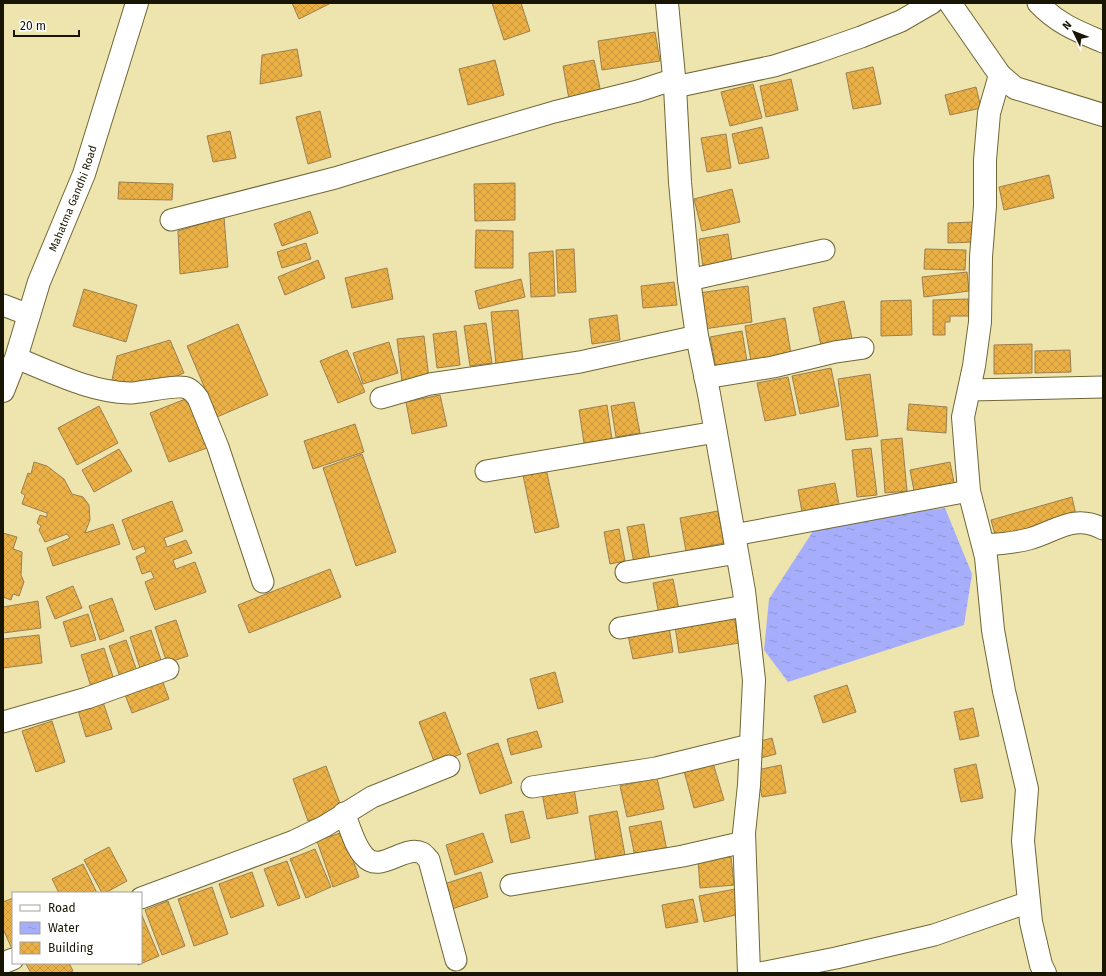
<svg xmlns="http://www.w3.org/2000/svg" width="1106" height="976" font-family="'Fira Sans',sans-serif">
<defs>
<pattern id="water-ripples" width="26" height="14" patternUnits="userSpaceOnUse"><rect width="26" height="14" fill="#a6aefc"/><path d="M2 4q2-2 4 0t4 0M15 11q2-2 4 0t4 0" fill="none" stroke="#8e95d6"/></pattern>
<pattern id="building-cross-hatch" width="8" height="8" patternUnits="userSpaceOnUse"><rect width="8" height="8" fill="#eab045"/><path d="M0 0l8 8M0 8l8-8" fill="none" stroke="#c8963b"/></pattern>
</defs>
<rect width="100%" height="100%" fill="#eee4ae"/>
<!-- water -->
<polygon fill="url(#water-ripples)" points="945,508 972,574 964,625 788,682 764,650 769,599 817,525"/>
<!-- building -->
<g fill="url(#building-cross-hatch)" stroke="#9b7f52">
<polygon points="292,3 331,3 299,19"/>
<polygon points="492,3 521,3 530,31 504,40"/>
<polygon points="655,32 660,61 602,70 598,41"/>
<polygon points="297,49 302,76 260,84 262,55"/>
<polygon points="495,60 504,95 468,105 459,69"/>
<polygon points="594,60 601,93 569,99 563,66"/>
<polygon points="873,67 881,104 853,109 846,73"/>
<polygon points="791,79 798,110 766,117 760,86"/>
<polygon points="753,84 762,118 730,126 721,92"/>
<polygon points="976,87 981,108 950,115 945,95"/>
<polygon points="320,111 331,157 308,164 296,117"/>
<polygon points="762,127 769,158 739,164 732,134"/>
<polygon points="230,131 236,158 213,162 207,136"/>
<polygon points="726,134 731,168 707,172 701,138"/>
<polygon points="1049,175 1054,198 1004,210 999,187"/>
<polygon points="119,182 173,184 172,200 118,199"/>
<polygon points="515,183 515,220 475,221 474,184"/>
<polygon points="732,189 740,222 702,231 694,199"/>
<polygon points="310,211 318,233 282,246 274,224"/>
<polygon points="224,217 228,267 180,274 178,231"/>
<polygon points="974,222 975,242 948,243 948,223"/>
<polygon points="476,230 513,231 513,268 475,268"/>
<polygon points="728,234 733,268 704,273 699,239"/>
<polygon points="306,243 311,259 282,268 277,252"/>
<polygon points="574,249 576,292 558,293 556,250"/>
<polygon points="925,249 966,250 965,270 924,269"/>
<polygon points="553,251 555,296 531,297 529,253"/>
<polygon points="318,260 325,278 285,295 278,277"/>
<polygon points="387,268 393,299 352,308 345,278"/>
<polygon points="967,272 969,291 924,297 922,277"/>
<polygon points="521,279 525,297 479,309 475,291"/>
<polygon points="674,282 677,305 643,308 641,286"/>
<polygon points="748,286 752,322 704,329 699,293"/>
<polygon points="84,289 137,305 126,342 73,326"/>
<polygon points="968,299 969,316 950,316 950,322 945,322 945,335 933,335 933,300"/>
<polygon points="911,300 912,335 881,336 881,301"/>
<polygon points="844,301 853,343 822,350 813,308"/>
<polygon points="518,310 523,362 496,365 491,312"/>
<polygon points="617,315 620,340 592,344 589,319"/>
<polygon points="785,318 792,360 752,367 745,326"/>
<polygon points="486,323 492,363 470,366 464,326"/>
<polygon points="238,324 268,395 217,417 187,346"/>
<polygon points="456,331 460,365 437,368 433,334"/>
<polygon points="742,331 748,367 717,373 710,337"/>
<polygon points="424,336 429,379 402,382 397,339"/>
<polygon points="170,340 184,373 162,382 111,385 117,356"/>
<polygon points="389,342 398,373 363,384 353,353"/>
<polygon points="1032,344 1032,373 994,374 994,345"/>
<polygon points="347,350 365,392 338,403 320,361"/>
<polygon points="1070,350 1071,372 1035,373 1035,351"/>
<polygon points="831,368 839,406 800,414 792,376"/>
<polygon points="870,374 878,436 846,440 838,379"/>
<polygon points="788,377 796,415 765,421 757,383"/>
<polygon points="440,395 447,426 412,434 406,402"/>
<polygon points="193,396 212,446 169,462 150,413"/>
<polygon points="634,402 640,433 616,437 611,406"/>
<polygon points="909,404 947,407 946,433 907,430"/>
<polygon points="607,405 612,439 584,443 579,410"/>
<polygon points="99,406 118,443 77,465 58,428"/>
<polygon points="355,424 364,452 313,469 304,441"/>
<polygon points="902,438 907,491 885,493 881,440"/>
<polygon points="871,448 877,495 857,497 852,450"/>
<polygon points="119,449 132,471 94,492 82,470"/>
<polygon points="362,454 396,552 356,566 323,468"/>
<polygon points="34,462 47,466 64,479 72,494 83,497 89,505 90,520 85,533 113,524 120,544 53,566 47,548 70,538 67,534 45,542 39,530 41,526 37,523 40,515 47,517 47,513 22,504 25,495 21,493 28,473 31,474"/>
<polygon points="950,462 955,488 915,496 910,470"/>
<polygon points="546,469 559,527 535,533 523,475"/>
<polygon points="835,483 840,510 803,517 798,490"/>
<polygon points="1072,497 1076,515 996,538 991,520"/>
<polygon points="172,501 183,531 164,538 167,547 186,540 192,553 173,560 176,569 195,562 206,592 155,610 145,582 154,578 151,571 142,574 136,557 146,552 144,546 133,550 122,520"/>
<polygon points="718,511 724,543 686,551 680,518"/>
<polygon points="644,524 650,560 634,563 627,527"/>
<polygon points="619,529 625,561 610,564 604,532"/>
<polygon points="3,533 17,537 13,549 22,552 21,575 24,582 19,596 13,594 11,600 3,597"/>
<polygon points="330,569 341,597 249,633 238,605"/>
<polygon points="673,579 680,615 660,620 653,583"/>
<polygon points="73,586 82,608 55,619 46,597"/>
<polygon points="112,598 124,631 100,640 89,606"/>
<polygon points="38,601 41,628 3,633 3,607"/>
<polygon points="88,614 96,640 71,647 63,622"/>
<polygon points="734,616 739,643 679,653 675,626"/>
<polygon points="176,620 188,656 167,663 155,627"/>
<polygon points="669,627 673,652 633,659 628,635"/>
<polygon points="151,630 162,663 141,671 130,637"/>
<polygon points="39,635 42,663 3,668 3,639"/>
<polygon points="126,640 137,671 120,677 109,646"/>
<polygon points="104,648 115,683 92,690 81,655"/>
<polygon points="555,672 563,702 538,709 530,679"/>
<polygon points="161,677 169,699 132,713 124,692"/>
<polygon points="847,685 856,712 823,723 814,696"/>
<polygon points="102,699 112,729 86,737 77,707"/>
<polygon points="973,708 979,736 960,740 954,712"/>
<polygon points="445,712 461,754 435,764 419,722"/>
<polygon points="52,721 65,762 36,772 22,731"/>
<polygon points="537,731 542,747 511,755 507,739"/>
<polygon points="772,738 776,754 757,759 753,743"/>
<polygon points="498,743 512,783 480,794 467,754"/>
<polygon points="713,763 724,800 694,808 684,771"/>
<polygon points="976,764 983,798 961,802 954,769"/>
<polygon points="781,765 786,793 762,797 757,770"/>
<polygon points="326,766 342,809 308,821 293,779"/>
<polygon points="657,778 664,809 627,817 620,786"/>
<polygon points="573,782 578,813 547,819 541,788"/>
<polygon points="523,811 530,838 511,843 505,815"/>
<polygon points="617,811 625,855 596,861 589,816"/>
<polygon points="661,821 668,856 636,862 629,827"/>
<polygon points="343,832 359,877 333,887 317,841"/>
<polygon points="483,833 493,862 455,875 446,845"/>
<polygon points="109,847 127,881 105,893 102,893 84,860"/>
<polygon points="315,849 331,887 306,898 290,859"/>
<polygon points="731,857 734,885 700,888 698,860"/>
<polygon points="287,861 300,898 278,906 264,869"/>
<polygon points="83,864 97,893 59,893 52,879"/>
<polygon points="252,872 264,906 231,918 219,884"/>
<polygon points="481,872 488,897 452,909 444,884"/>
<polygon points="212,887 228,934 194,946 178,899"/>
<polygon points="735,889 740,914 704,922 699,896"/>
<polygon points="13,898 13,949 12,949 3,929 3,902"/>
<polygon points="693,899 698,922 666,928 662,905"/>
<polygon points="168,901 185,946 162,955 145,910"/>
<polygon points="141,913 159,956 138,965 137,963 141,963"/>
<polygon points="28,963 69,963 73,971 68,973 31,973 26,964"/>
</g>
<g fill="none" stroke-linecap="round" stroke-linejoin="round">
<defs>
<g id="minor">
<path d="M1038 3C1058 24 1077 31 1103 42"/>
<polyline points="675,87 774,66 818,52 861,37 901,21 932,3"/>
<polyline points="171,220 335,178 476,135 554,112 638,91 675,79"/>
<polyline points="689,280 824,250"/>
<polyline points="3,305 29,315"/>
<path d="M16 358C52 372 90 392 129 393 142 393 177 384 187 388 192 390 195 394 198 398L218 447 263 582"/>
<polyline points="705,378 773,367 835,352 863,348"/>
<polyline points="969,390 1103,387"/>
<polyline points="381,398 430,384 580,362 697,336"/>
<polyline points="486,471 716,432"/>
<polyline points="734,535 969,491"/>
<path d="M983 545C998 544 1014 543 1029 539 1055 532 1074 513 1103 529"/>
<polyline points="626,572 737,553"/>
<polyline points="620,628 745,606"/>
<polyline points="3,722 87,698 168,669"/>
<polyline points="532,787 656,768 750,745"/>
<path d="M344 813C350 827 354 845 364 856 380 875 404 844 422 853 424 854 427 858 429 860L456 960"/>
<polyline points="511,885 683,856 744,842"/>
<polyline points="141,898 294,841 325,826 372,797 449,766"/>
<polyline points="3,963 13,959"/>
<polyline points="760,973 836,958 934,935 1029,902"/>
</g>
<g id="tertiary">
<polyline points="667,3 675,87 680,182 689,280 697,336 709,394 744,591 754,680 749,785 744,833 749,973"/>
<polyline points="1000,75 989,113 985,160 985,206 981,257 980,322 974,366 963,417 969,491 986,557 993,630 1004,691 1027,789 1023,841 1031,922 1041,965 1045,973"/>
</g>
<g id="secondary">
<polyline points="950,3 1000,75 1015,88 1103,115"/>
<path id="s1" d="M3 391 16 358 39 282 84 174 137 3"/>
</g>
</defs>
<!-- minor casing -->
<use href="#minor" stroke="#706735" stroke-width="23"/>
<!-- tertiary casing -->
<use href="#tertiary" stroke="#706735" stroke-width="24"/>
<!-- secondary casing -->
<use href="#secondary" stroke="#706735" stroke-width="24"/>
<!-- minor -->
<use href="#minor" stroke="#fff" stroke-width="21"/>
<!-- tertiary -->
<use href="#tertiary" stroke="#fff" stroke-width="22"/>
<!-- secondary -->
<use href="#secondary" stroke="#fff" stroke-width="22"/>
</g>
<g text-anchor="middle" stroke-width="3" stroke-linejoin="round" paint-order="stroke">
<!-- street labels -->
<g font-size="11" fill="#191503" stroke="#fff">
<text dy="4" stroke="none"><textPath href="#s1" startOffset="205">Mahatma Gandhi Road</textPath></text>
</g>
</g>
<!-- border -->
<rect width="1106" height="976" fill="none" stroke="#191503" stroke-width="8"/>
<!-- legend -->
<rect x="12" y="892" width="130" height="72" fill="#ffffff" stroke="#a3a19a"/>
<rect x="20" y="905" width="20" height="6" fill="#ffffff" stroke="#a3a19a"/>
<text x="48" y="912" font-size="12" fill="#191503">Road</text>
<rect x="20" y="922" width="20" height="12" fill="url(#water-ripples)" stroke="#a3a19a"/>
<text x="48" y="932" font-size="12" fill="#191503">Water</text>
<rect x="20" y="942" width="20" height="12" fill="url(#building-cross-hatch)" stroke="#a3a19a"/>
<text x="48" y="952" font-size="12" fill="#191503">Building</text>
<!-- north arrow -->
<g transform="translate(1074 32) rotate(313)" stroke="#ffffff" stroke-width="3" paint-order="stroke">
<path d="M0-3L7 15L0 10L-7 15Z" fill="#191503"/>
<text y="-6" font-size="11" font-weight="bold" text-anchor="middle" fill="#191503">N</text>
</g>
<!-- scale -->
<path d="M14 30v6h65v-6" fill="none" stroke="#191503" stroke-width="2"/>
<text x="20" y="30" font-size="12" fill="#191503" stroke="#ffffff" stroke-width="3" paint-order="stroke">20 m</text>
</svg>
